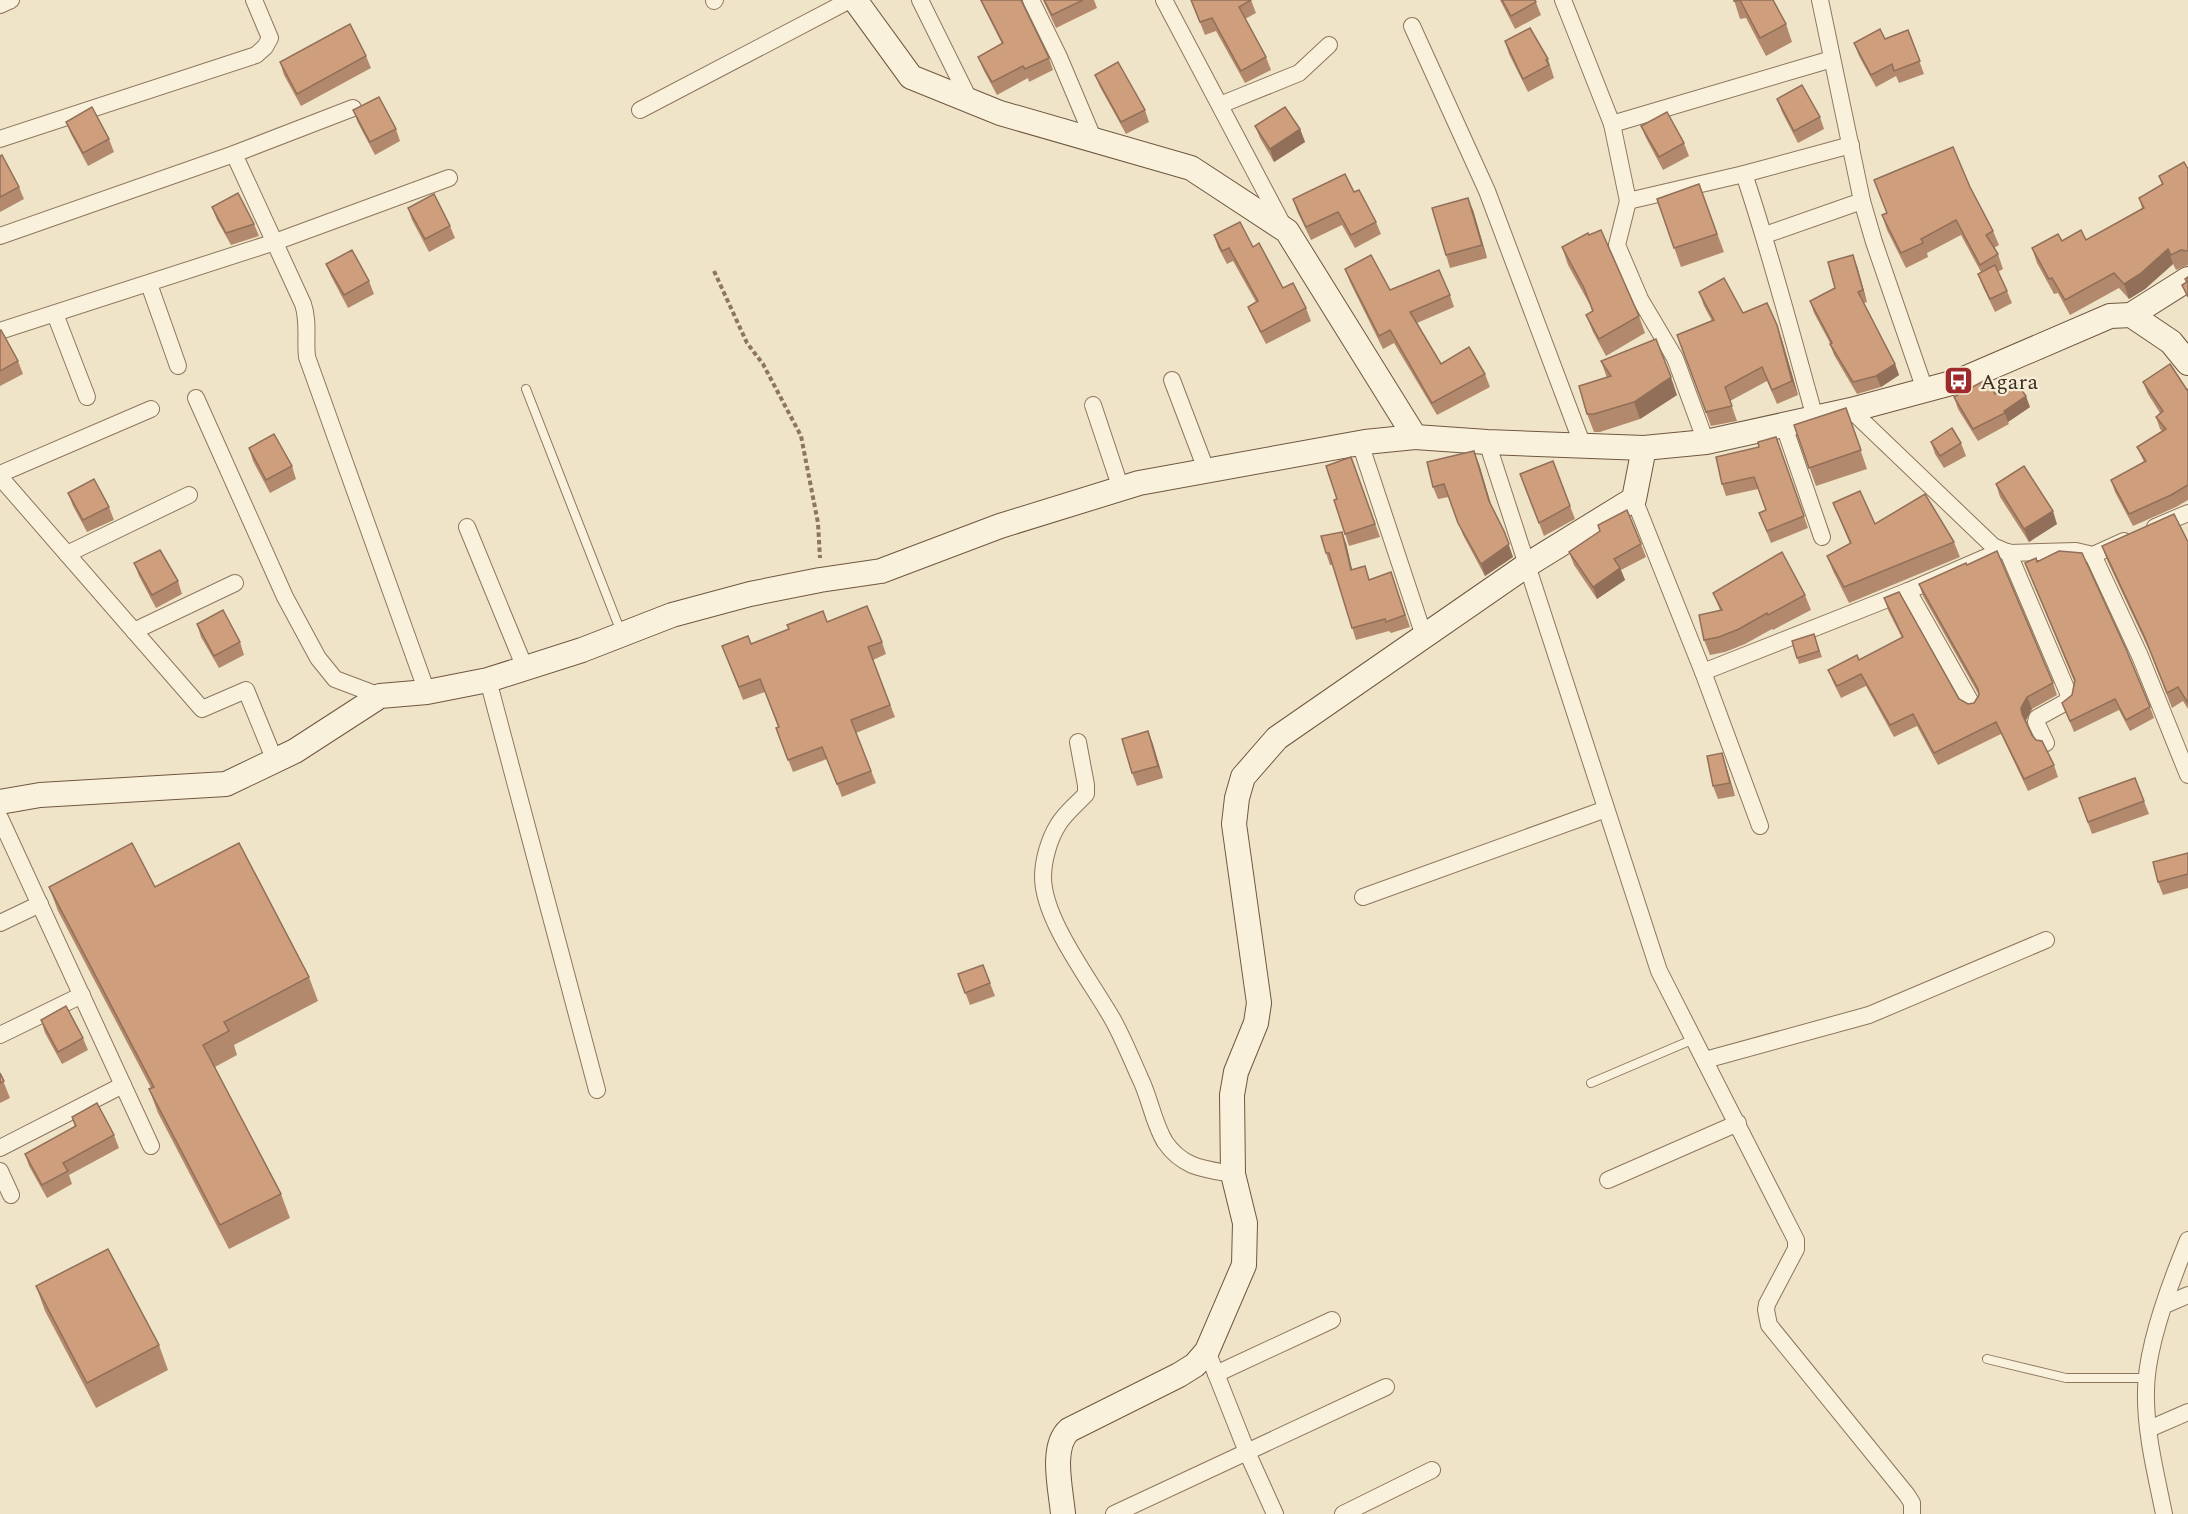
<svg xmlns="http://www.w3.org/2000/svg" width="2188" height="1514" font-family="Spectral,serif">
<rect width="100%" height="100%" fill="#f0e4c8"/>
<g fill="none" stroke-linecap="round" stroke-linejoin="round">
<defs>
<g id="lane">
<polyline points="526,389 621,632"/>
<polyline points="1591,1083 1694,1039"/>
<polyline points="1987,1359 2066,1378 2146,1378"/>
</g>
<g id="street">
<polyline points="920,0 970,101"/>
<polyline points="1031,0 1059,57 1094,140"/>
<polyline points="1164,0 1284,227"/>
<polyline points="1563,0 1612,124 1832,59"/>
<polyline points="1820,0 1862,201 1874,242 1925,390"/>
<polyline points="714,1 715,0"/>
<polyline points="0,5 11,0"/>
<polyline points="1412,26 1487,191 1583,446"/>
<polyline points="1220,105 1299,73 1329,45"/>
<polyline points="640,110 850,0"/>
<polyline points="1612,124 1628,201 1744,174 1851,145"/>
<polyline points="0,139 256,55 265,47 270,38 254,0"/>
<path d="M234 154 303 304C309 322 305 339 307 357L427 692"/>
<path d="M1744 174C1771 254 1792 336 1815 418"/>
<polyline points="1628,201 1617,245 1640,299 1675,358 1706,442"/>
<polyline points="1765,235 1862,201"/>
<polyline points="0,236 234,154 353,108"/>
<polyline points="149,284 178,366"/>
<polyline points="55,314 87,397"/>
<polyline points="0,331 275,242 449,178"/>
<polyline points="1172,380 1207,472"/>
<polyline points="196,398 285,597 318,658 335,679 380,696"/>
<polyline points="1093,405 1121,489"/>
<polyline points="1851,410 1993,546 2009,553 2076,551 2093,555 2124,541"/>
<polyline points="1784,426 1822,537"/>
<polyline points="1487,442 1659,971 1796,1240 1796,1249 1767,1304 1766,1310 1769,1325 1907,1495 1912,1503 1912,1514"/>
<polyline points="1360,443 1424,636"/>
<polyline points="0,474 151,409"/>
<polyline points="0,477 202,709 246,690 275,761"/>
<polyline points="1634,499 1703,672 1760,826"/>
<polyline points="467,527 525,668"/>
<polyline points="2155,527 2188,513"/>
<polyline points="2008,552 2069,695 2066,702 2037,718 2036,722 2046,743"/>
<polyline points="67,554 189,495"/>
<polyline points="2093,555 2140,656 2188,775"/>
<polyline points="1908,591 1973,706"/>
<polyline points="134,631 235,583"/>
<polyline points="1703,672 1908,591 1991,555"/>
<polyline points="488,680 597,1090"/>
<path d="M1078 742 1086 785V794C1077 804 1065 813 1058 825 1049 839 1043 861 1043 877 1043 920 1091 981 1113 1020 1123 1038 1131 1058 1140 1078 1150 1098 1153 1122 1165 1142 1183 1168 1204 1169 1233 1174"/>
<polyline points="0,818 151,1146"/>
<polyline points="1363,897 1606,809"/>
<polyline points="0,923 40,904"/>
<polyline points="0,1035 82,995"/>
<polyline points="1705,1060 1869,1015 2046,940"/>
<polyline points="0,1148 123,1085"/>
<polyline points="0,1171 11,1195"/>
<polyline points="1608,1180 1738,1123"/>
<polyline points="2165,1305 2188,1295"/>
<polyline points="1207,1351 1247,1452 1275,1514"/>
<polyline points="1216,1374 1332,1320"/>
<polyline points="2149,1429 2188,1412"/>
<polyline points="1114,1514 1386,1387"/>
<polyline points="1343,1514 1432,1470"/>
<path d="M2164 1514C2156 1474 2145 1432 2146 1391 2146 1347 2171 1281 2188 1240"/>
</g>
<g id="secondary">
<polyline points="855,0 911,77 1000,113 1191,168 1287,231 1415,437 1487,442 1644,448 1706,442 1851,410 1959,381 2110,316 2131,315 2171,342 2188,363"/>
<polyline points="2131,315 2188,279"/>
<polyline points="0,802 40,795 226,784 295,751 380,696 427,692 488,680 582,650 672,615 750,594 820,580 881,571 1000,526 1139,483 1365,442 1415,437"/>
<path d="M1063 1514C1061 1490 1050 1447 1069 1430L1179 1375 1195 1365 1207 1351 1244 1265 1245 1223 1233 1174 1232 1095 1236 1072 1256 1023 1259 1003 1234 824 1237 798 1243 777 1277 738 1527 565 1634 499 1644 448"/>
</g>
</defs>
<!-- lane casing -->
<use href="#lane" stroke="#8d765c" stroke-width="10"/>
<!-- street casing -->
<use href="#street" stroke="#8d765c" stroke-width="18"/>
<!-- secondary casing -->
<use href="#secondary" stroke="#6f573f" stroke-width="26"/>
<!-- path -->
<polyline stroke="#8d765c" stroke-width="4" stroke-dasharray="4.5 3" stroke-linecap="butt" points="714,271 747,343 763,364 801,436 818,523 820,558"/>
<!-- lane -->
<use href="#lane" stroke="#faf1dc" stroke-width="8"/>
<!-- street -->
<use href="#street" stroke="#faf1dc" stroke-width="16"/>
<!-- secondary -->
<use href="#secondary" stroke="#faf1dc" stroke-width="24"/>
</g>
<!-- wall -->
<g fill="#b2896c">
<polygon points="980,0 1021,0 1049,58 1053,70 1029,82 1028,78 997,95 983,69 978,57 1002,44"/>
<polygon points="1043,0 1094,0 1097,8 1056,28"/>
<polygon points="1191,0 1251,0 1256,13 1245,19 1266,57 1271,70 1245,83 1216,31 1205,35"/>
<polygon points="1500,0 1535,0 1541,15 1515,29"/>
<polygon points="1734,0 1773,0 1786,24 1792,42 1766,56 1746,18 1740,19"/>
<polygon points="1908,30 1924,74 1899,83 1896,76 1876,87 1859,56 1854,43 1885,39"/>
<polygon points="1505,41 1548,59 1554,78 1528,92 1509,54"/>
<polygon points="366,56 371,68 301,106 284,75 280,62"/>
<polygon points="1095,75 1145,110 1149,122 1126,134 1100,87"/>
<polygon points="1777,99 1820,117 1824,129 1798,143 1782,112"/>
<polygon points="353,110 396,129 400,141 375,155 358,123"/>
<polygon points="66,122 109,139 114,152 88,166 71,134"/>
<polygon points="1255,126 1300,129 1305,142 1274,162 1260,138"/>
<polygon points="1641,126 1684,143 1689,156 1663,170 1646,138"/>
<polygon points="0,156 19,187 24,199 0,212"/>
<polygon points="2188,169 2188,265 2176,270 2173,264 2145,289 2129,299 2119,288 2070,315 2058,293 2054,294 2037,263 2032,248 2086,240 2142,208 2139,198 2162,185 2159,176"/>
<polygon points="1874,180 1970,187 1993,231 1999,245 1994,248 1998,254 2003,269 1998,272 2007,291 2012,303 1995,312 1983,287 1978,274 1981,272 1961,235 1927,253 1928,257 1906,268 1887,230 1882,215 1887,213"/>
<polygon points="1699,184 1724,252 1681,267 1657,199"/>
<polygon points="1354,192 1376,222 1381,234 1355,248 1342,225 1311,240 1297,211 1293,199"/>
<polygon points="212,207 254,224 259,236 231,245 217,220"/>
<polygon points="408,208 450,226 455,238 429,252 412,220"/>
<polygon points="1473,210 1487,258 1450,268 1446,255"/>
<polygon points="1214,235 1253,247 1283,288 1306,308 1311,321 1266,344 1253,319 1248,307 1256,302 1233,261 1227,264 1218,247"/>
<polygon points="1589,235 1639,316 1645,333 1606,356 1593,332 1586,315 1592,311 1590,305 1568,265 1562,247"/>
<polygon points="326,264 369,281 374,294 348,308 331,276"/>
<polygon points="1857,266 1867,302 1864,303 1895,364 1899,375 1881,387 1857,394 1834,355 1830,344 1830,343 1814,313 1810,301 1835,288"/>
<polygon points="1345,269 1390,290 1450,295 1454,307 1417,323 1441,364 1485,374 1490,387 1437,415 1394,343 1383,349 1350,282"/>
<polygon points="1699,292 1743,313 1777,325 1782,340 1798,395 1777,404 1767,381 1730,401 1737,421 1711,426 1677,335 1712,321 1704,306"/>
<polygon points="0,330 18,361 23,374 0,386"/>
<polygon points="1601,361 1677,395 1640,419 1600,432 1594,432 1587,414 1607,378"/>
<polygon points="2143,382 2187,390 2188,389 2188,500 2176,507 2133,526 2115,492 2111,480 2144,462 2137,447 2162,431 2160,429 2156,417 2160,413 2148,394"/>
<polygon points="1995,394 2030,407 2008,422 2009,424 1978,441 1958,409 1954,397"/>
<polygon points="1846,408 1867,469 1816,486 1794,425"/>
<polygon points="1776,437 1808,528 1771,543 1759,513 1766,510 1758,489 1726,496 1722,484 1759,447"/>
<polygon points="1931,442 1961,443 1966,456 1944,468 1935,454"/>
<polygon points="249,448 292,466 296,479 270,493 253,461"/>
<polygon points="1351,457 1380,537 1349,546 1345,534"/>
<polygon points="1553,461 1575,519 1544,536 1520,474"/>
<polygon points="1479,464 1491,505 1513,557 1485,576 1463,535 1449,497 1438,499 1433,487"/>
<polygon points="1996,484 2057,524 2029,542 2000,497"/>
<polygon points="68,493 109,507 114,520 87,532 73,506"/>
<polygon points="1833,503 1875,524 1954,542 1960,557 1849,603 1833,571 1827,556 1850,544"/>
<polygon points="1598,525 1641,544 1646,557 1621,570 1625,580 1597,599 1574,565 1569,552 1600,531"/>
<polygon points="2188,542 2188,709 2183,701 2172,708 2150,652 2107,560 2102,546"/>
<polygon points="1346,543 1352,570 1370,580 1391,572 1410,627 1391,633 1389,631 1356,640 1333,565 1330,565 1326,553"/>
<polygon points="2037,562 2150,707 2154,718 2130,731 2119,710 2074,732 2062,703 2072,695 2074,681 2025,563"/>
<polygon points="134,563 178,581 182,594 156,608 139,576"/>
<polygon points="1919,584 2053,683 2057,695 2032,709 2026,720 2032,735 2054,765 2058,777 2028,791 2001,734 1938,765 1917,726 1894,737 1866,686 1841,698 1833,682 1828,670 1859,660 1902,638 1888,610 1884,598 1959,699 1968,704 1974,703 1979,695 1923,596"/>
<polygon points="1713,593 1805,595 1811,610 1773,630 1772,629 1745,644 1725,652 1710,655 1704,640 1720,610"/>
<polygon points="827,622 882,642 886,654 873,660 895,717 856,733 876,783 842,797 827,759 793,772 776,728 778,727 765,692 743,700 722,646 751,644 789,629"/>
<polygon points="197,624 240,642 244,655 219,668 201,637"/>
<polygon points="1814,634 1822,657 1799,664 1792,641"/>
<polygon points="1148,731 1163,778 1137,786 1132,773"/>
<polygon points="1726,766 1735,796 1718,799 1713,786"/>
<polygon points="2135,778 2149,814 2092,834 2079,798"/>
<polygon points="2188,853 2188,888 2163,895 2158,882"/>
<polygon points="49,887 155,887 309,977 318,1001 234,1045 237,1055 215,1067 281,1194 290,1218 229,1249 158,1113 149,1089 151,1088 58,911"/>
<polygon points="983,965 995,996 970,1005 958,974"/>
<polygon points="41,1020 83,1038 88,1050 62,1064 45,1033"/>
<polygon points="0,1073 10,1098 0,1103"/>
<polygon points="72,1117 114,1135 119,1148 69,1175 72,1184 47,1198 29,1166 25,1154 75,1127"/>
<polygon points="36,1286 159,1345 168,1370 96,1408 45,1311"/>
</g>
<!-- shaded-wall -->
<g fill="#916f58">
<polygon points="1300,129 1305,142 1274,162 1270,149"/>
<polygon points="1468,198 1473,210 1487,258 1482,245"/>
<polygon points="2168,249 2173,264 2145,289 2129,299 2124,284"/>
<polygon points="1853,255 1857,266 1867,302 1863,290"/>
<polygon points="1777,325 1782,340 1798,395 1792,381"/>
<polygon points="1895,364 1899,375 1881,387 1876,376"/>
<polygon points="1671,377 1677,395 1640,419 1634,402"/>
<polygon points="2026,396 2030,407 2008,422 2004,411"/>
<polygon points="1474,451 1479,464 1494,514 1489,501"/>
<polygon points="2053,511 2057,524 2029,542 2024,529"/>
<polygon points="1504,531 1513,557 1485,576 1481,564"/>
<polygon points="1342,532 1346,543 1355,582 1351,570"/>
<polygon points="1620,568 1625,580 1597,599 1593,587"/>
<polygon points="2027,697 2032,709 2026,720 2027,727 2022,714 2021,708"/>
<polygon points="1148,731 1153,744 1163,778 1158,766"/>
<polygon points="1722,753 1726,766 1735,796 1730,783"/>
</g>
<!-- building -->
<g fill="#cf9f7d" stroke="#916f58" stroke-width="1.5">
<polygon points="981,0 1021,0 1049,58 1025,69 1023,66 992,82 978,57 1003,43"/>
<polygon points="1044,0 1083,0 1052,15"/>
<polygon points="1191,0 1251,0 1239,7 1266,57 1241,71 1212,18 1200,22"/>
<polygon points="1502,0 1535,0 1536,2 1511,16"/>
<polygon points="1734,0 1773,0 1786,24 1760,38 1740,0 1734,1"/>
<polygon points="350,24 366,56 297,94 280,62"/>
<polygon points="1530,28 1548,59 1546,60 1549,65 1523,79 1505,41"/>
<polygon points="1880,29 1885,39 1908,30 1920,61 1894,71 1892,64 1871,75 1854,43"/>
<polygon points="1118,62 1145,110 1121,122 1095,75"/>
<polygon points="1802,85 1820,117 1794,131 1777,99"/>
<polygon points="379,97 396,129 370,142 353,110"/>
<polygon points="92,107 109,139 83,153 66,122"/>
<polygon points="1285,107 1300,129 1270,149 1255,126"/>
<polygon points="1667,112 1684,143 1659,157 1641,126"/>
<polygon points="1953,147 1970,187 1993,231 1986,235 1998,254 1980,265 1956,220 1921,239 1923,243 1901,253 1882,215 1887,213 1874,180"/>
<polygon points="2,155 19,187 0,197 0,156"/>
<polygon points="2184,162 2188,169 2188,251 2181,250 2171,255 2168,249 2140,274 2124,284 2114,273 2065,300 2052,278 2049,279 2032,248 2058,234 2062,241 2081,230 2086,240 2144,208 2139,198 2163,184 2159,176"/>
<polygon points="1345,174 1354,192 1359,190 1376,222 1351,235 1338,212 1306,227 1293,199"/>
<polygon points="1699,184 1717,234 1674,248 1657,199"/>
<polygon points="238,193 254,224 226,233 212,207"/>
<polygon points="434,194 450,226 425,239 408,208"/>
<polygon points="1468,198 1482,245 1446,255 1432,208"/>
<polygon points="1240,222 1253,247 1259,243 1283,288 1293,283 1306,308 1261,332 1248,307 1258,301 1229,248 1222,251 1214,235"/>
<polygon points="1601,230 1639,316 1599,339 1586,315 1593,311 1584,288 1562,247 1588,233 1589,235"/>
<polygon points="352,250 369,281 344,295 326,264"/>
<polygon points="1371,255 1390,290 1439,270 1450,295 1410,312 1441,364 1469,347 1485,374 1432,403 1390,330 1379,336 1345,269"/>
<polygon points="1853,255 1863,290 1858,292 1895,364 1876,376 1853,382 1830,344 1832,343 1810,301 1835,288 1828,262"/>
<polygon points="1995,265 2007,291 1990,299 1978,274"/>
<polygon points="2188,277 2188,297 2182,285 2187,282 2185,279"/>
<polygon points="1724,278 1743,313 1767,303 1777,325 1792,381 1772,390 1762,367 1725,387 1732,406 1706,412 1677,335 1714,320 1699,292"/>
<polygon points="0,330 1,330 18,361 0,371"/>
<polygon points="1656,339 1671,377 1634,402 1594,414 1587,414 1579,386 1611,376 1601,361"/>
<polygon points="2170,364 2187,390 2188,389 2188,485 2171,495 2129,514 2111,480 2146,461 2137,447 2166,429 2156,417 2163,411 2143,382"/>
<polygon points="1987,379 1995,394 2015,381 2026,396 2004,411 2005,413 1973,429 1954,397"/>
<polygon points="1846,408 1861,450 1809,468 1794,425"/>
<polygon points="1952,428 1961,443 1940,456 1931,442"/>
<polygon points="274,434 292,466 266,480 249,448"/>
<polygon points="1776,437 1804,516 1767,531 1759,513 1766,510 1754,477 1722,484 1716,457 1759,447 1758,442"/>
<polygon points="1474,451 1489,501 1504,531 1509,544 1481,564 1458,523 1444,484 1433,487 1427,462"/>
<polygon points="1351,457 1375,524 1345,534 1334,500 1337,499 1326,466"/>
<polygon points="1553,461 1570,506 1539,523 1520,474"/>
<polygon points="2024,466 2053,511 2024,529 1996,484"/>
<polygon points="94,479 109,507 83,520 68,493"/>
<polygon points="1860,491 1875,524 1925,494 1954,542 1844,587 1827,556 1851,543 1833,503"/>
<polygon points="1627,510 1641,544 1614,559 1620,568 1593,587 1569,552 1600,531 1598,525"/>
<polygon points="2174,514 2188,542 2188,703 2178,687 2167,693 2145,638 2102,546"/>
<polygon points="1342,532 1351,570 1365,566 1369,580 1391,572 1405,615 1386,622 1385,619 1352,628 1329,553 1326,553 1321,536"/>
<polygon points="160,550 178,581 152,595 134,563"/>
<polygon points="1997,551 2053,683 2027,697 2021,708 2022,714 2032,735 2036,740 2042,741 2054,765 2024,779 1996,722 1934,753 1913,714 1890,725 1861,674 1837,686 1828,670 1857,655 1859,660 1903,637 1884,598 1899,592 1959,699 1968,704 1974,703 1979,695 1978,689 1919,584 1966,563 1967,565"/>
<polygon points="2059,551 2082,553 2126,649 2150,707 2126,720 2115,699 2070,721 2062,703 2072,695 2075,680 2025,563 2036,558 2037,562"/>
<polygon points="1782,552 1805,595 1768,615 1767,613 1739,629 1719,637 1704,640 1699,615 1722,610 1713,593"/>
<polygon points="867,606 882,642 868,647 890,705 851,720 871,771 837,784 822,747 788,760 776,728 779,727 760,679 739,687 722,646 748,636 751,644 789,629 787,625 823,611 827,622"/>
<polygon points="223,610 240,642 214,656 197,624"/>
<polygon points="1814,634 1819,651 1797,658 1792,641"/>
<polygon points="1148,731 1158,766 1132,773 1122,739"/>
<polygon points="1722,753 1730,783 1713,786 1707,756"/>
<polygon points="2135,778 2144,801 2088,822 2079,798"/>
<polygon points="132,843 155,887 239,843 309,977 224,1022 229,1031 203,1045 281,1194 220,1225 149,1089 154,1087 49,887"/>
<polygon points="2188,853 2188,874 2158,882 2153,862"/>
<polygon points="983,965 990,983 965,993 958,974"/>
<polygon points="66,1006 83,1038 58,1052 41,1020"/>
<polygon points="0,1073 4,1081 0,1083"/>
<polygon points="97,1103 114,1135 63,1163 68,1171 42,1185 25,1154 76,1126 72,1117"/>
<polygon points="108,1249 159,1345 87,1383 36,1286"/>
</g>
<!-- icons -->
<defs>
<symbol id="bus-square" viewBox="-11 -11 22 22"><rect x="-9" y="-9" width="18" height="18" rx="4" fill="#9e2a2b" stroke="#f7eed8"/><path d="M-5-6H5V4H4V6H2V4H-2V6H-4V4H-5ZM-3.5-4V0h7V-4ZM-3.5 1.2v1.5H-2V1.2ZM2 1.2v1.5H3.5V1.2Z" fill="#fff"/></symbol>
</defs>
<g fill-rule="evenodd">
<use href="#bus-square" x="1942" y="364" width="33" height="33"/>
</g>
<g text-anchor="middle" stroke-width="4.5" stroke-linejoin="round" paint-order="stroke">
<!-- poi labels -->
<g font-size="22" fill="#3d2e20" stroke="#f7eed8" text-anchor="start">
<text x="1980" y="389">Agara</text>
</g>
</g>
</svg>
